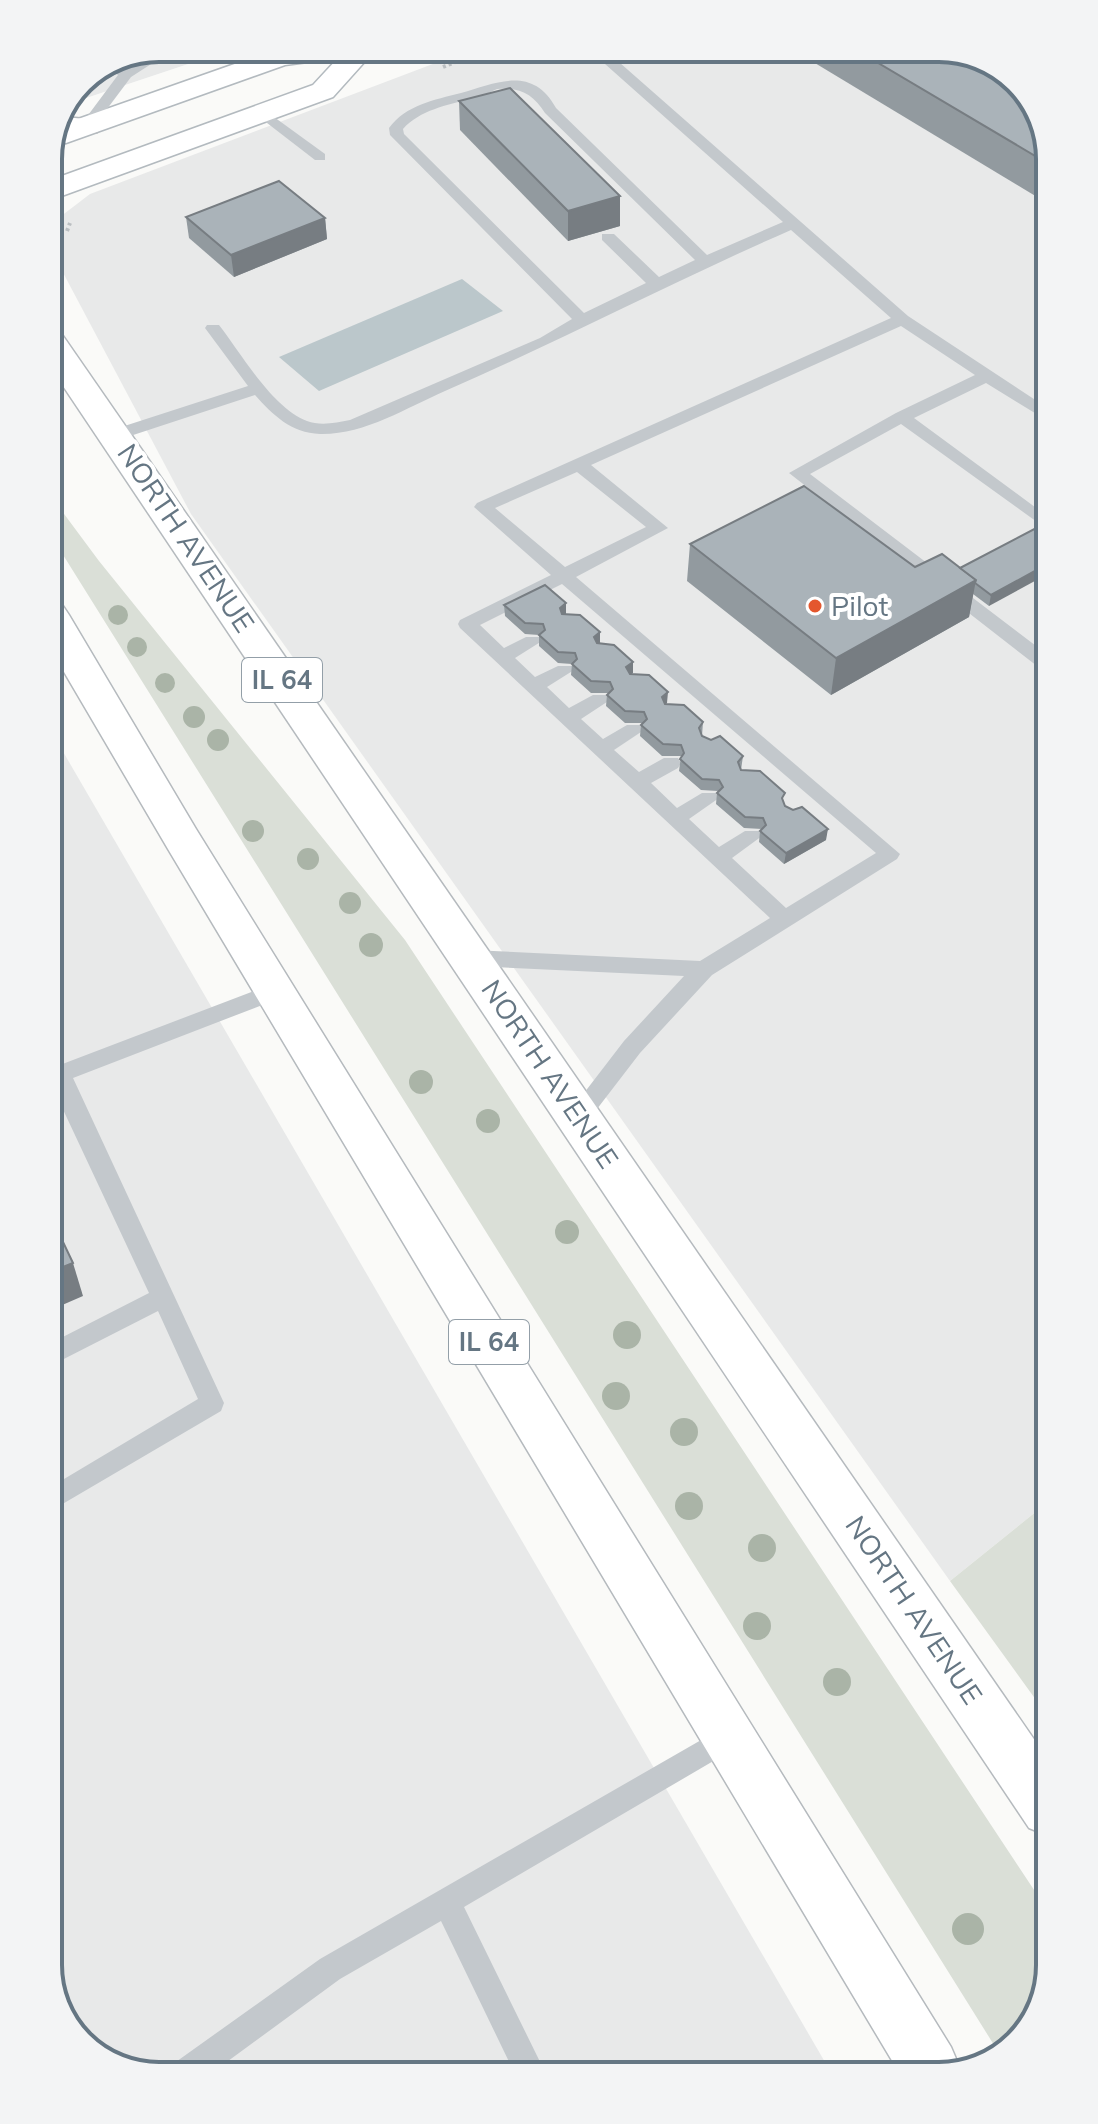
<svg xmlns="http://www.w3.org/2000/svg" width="1098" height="2124" font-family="Mulish,sans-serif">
<rect width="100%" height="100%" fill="#fafaf8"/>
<!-- built -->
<g fill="#e8e9e9">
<polygon points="159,48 236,48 71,103 81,80"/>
<polygon points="475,48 946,48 1042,117 1048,1502 950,1581 191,514 51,250 56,220 90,194"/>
<polygon points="51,731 829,2069 152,2076 92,2053 56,2007"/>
</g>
<!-- green -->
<g fill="#dadfd7">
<polygon points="50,495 99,561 405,940 1050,1914 1050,1965 1031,2027 999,2053 50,534"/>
<polygon points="1048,1502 1048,1503 1049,1718 950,1581"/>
</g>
<!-- water -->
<polygon fill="#bbc7cb" points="462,279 503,311 319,391 279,357"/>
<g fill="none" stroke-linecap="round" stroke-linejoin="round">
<defs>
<polygon id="secondary" points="280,48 377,48 333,97 48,201 48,181 313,85 338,58 285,65 66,143 52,145 61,125"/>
<g id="primary">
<polygon points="64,117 97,120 102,126 97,132 57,134"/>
<polygon points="49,330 61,333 1049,1761 1049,1836 1029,1828 49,365"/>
<polygon points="50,603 63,606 69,615 196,829 951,2047 960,2068 897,2069 168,849 50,648"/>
</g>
</defs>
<!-- secondary casing -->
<use href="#secondary" stroke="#b3babf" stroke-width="3"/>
<!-- primary casing -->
<use href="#primary" stroke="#b5babe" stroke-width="3"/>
<!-- path -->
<g stroke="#bbbfc2" stroke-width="4" stroke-dasharray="3 3" stroke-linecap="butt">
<polyline points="443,67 490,48"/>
<polyline points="49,231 67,231 70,223"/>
</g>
<!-- service -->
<g fill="#c3c8cc" fill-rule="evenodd">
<polygon points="159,48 176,48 131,77 92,129 82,129 80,126 118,75 110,68 122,64 127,67"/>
<path d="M587 48H603L908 316 1043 405V418L986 383 914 418 1043 513 1044 527 901 424 810 474 1044 652V668L1037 666 789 473 896 413 975 375 901 326 591 465 668 528 576 577 900 854 897 859 712 975 640 1053 587 1122 579 1125 571 1122 568 1116 571 1110 624 1041 684 976 471 966 464 964 460 958 464 952 471 950 700 961 770 918 460 628 458 624 460 620 551 575 474 507 477 503 891 318 791 230C674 281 562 340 445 391 406 408 364 435 320 434 291 433 273 415 255 395L121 439H109L106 435 109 431 248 386 205 328 207 325H219C241 353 272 408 307 421 320 426 336 423 350 420L540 338 572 319 390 135 389 128C406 105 434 100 461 93 497 83 532 65 556 108L707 255 783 222ZM497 89C520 87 533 94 545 113L695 260 659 277 614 234H602V240L646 283 584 313 404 134 403 129C420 110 447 105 471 99L475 109H485L487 106 484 95ZM577 472 646 527 565 567 495 508ZM562 584 876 853 786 908 732 858 762 836 759 831H745L719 847 689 819 719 798 716 793H702L677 808 651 783 678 768 681 763 678 758H664L639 772 614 750 644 730 641 725H627L603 739 581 719 610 700 607 695H593L569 708 547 687 574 670 572 666H558L535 677 515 658 542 641 540 637H526L504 648 480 625Z"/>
<polygon points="263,109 325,154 325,160 315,160 258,116 258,110"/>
<polygon points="275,983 283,985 286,991 283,997 73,1078 224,1403 221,1411 54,1509 54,1485 198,1399 158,1311 54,1364 53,1342 149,1293 52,1086 52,1068"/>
<polygon points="729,1724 739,1728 743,1737 739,1746 464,1907 545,2072 514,2072 441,1921 340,1979 209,2075 169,2076 173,2064 320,1959"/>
</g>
<!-- secondary -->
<use href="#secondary" fill="#fff" fill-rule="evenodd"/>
<!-- primary -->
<use href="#primary" fill="#fff" fill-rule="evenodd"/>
</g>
<!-- trees -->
<g fill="#aab4a7">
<circle cx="118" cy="615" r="10"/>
<circle cx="137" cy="647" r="10"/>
<circle cx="165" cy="683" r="10"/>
<circle cx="194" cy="717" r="11"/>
<circle cx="218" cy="740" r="11"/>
<circle cx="253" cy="831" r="11"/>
<circle cx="308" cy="859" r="11"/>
<circle cx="350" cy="903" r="11"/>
<circle cx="371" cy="945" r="12"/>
<circle cx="421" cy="1082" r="12"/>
<circle cx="488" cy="1121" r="12"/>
<circle cx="567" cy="1232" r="12"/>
<circle cx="627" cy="1335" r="14"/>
<circle cx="616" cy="1396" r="14"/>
<circle cx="684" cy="1432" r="14"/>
<circle cx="689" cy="1506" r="14"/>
<circle cx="762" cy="1548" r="14"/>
<circle cx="757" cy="1626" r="14"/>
<circle cx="837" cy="1682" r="14"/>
<circle cx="968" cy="1929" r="16"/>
</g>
<!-- wall -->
<g fill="#929a9f">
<polygon points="790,48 946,48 1042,117 1042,200"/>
<polygon points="459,101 620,196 620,226 568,241 460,130"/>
<polygon points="186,217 325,218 327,239 234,277 189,238"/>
<polygon points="1044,524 989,606 973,594 969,617 831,695 687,581 690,544 915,567 960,568"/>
<polygon points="504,605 566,614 633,673 631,674 667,703 666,704 703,722 702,736 743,756 741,770 826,840 784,864 759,842 760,831 762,829 744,828 716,804 717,793 718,791 701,790 679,771 681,756 662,756 640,736 641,725 642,723 625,723 606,706 607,695 608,693 591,693 571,675 572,664 558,663 539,646 539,635 525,634 505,616"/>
</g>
<!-- shaded-wall -->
<g fill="#777d82">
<polygon points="620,196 620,226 568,241 568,211"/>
<polygon points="325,218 327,239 234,277 231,255"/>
<polygon points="1044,566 1044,576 989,606 991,595"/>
<polygon points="976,580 969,617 831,695 836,658"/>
<polygon points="566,603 566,615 560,619 560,608"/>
<polygon points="600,632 600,644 594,648 594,637"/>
<polygon points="633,662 633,673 626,678 626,667"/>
<polygon points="668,692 667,703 661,708 662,697"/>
<polygon points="828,829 826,840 784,864 786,853"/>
<polygon points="73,1263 83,1296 53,1309 53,1271"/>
</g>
<!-- building -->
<g fill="#aab3b9" stroke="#777d82" stroke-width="2">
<polygon points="853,48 946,48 1006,71 1042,117 1042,160"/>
<polygon points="510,88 620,196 568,211 459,101"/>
<polygon points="279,181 325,218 231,255 186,217"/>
<polygon points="804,486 915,567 942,554 976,580 836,658 690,544"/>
<polygon points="1044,524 1044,566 991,595 975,583 976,580 960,568"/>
<polygon points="545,585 566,603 560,608 562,614 580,615 600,632 594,637 597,643 614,645 633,662 626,667 630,674 649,675 668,692 662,697 665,704 684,705 703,722 699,728 702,736 711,740 720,736 743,756 738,762 741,770 760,771 785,793 782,798 785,806 793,810 802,807 828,829 786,853 760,831 766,825 763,818 745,817 717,793 723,787 719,780 702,779 680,759 684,753 681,745 663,744 641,725 647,719 644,712 625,711 607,695 613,689 610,682 591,681 572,664 577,659 575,653 558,652 539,635 545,630 543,624 525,623 504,605"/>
<polygon points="53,1221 73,1263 53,1271"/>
</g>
<!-- markers -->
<circle fill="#e4572e" stroke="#fff" stroke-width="3" cx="815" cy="606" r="8"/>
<g text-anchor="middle" stroke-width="8" stroke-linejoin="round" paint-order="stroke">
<!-- shield labels -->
<g fill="#fff" stroke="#939fa8" stroke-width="2">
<rect x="242" y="658" width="80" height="44" rx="6"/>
<rect x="449" y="1320" width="80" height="44" rx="6"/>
</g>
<g font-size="26" font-weight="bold" fill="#657683">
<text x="282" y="689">IL 64</text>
<text x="489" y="1351">IL 64</text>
</g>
<!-- street labels -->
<g font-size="28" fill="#657683" stroke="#fff">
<text transform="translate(186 538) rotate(56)" y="10">NORTH AVENUE</text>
<text transform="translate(550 1074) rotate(56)" y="10">NORTH AVENUE</text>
<text transform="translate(914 1610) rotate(56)" y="10">NORTH AVENUE</text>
</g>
<!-- poi labels -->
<g font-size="28" fill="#657683" stroke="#fff" text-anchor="start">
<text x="831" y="616">Pilot</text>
</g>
</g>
<!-- crop -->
<path d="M0 0H1098V2124H0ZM159 62H939A97 97 0 0 1 1036 159V1965A97 97 0 0 1 939 2062H159A97 97 0 0 1 62 1965V159A97 97 0 0 1 159 62Z" fill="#f3f4f5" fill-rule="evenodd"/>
<path fill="none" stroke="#657683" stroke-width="4" d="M159 62H939A97 97 0 0 1 1036 159V1965A97 97 0 0 1 939 2062H159A97 97 0 0 1 62 1965V159A97 97 0 0 1 159 62Z"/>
</svg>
